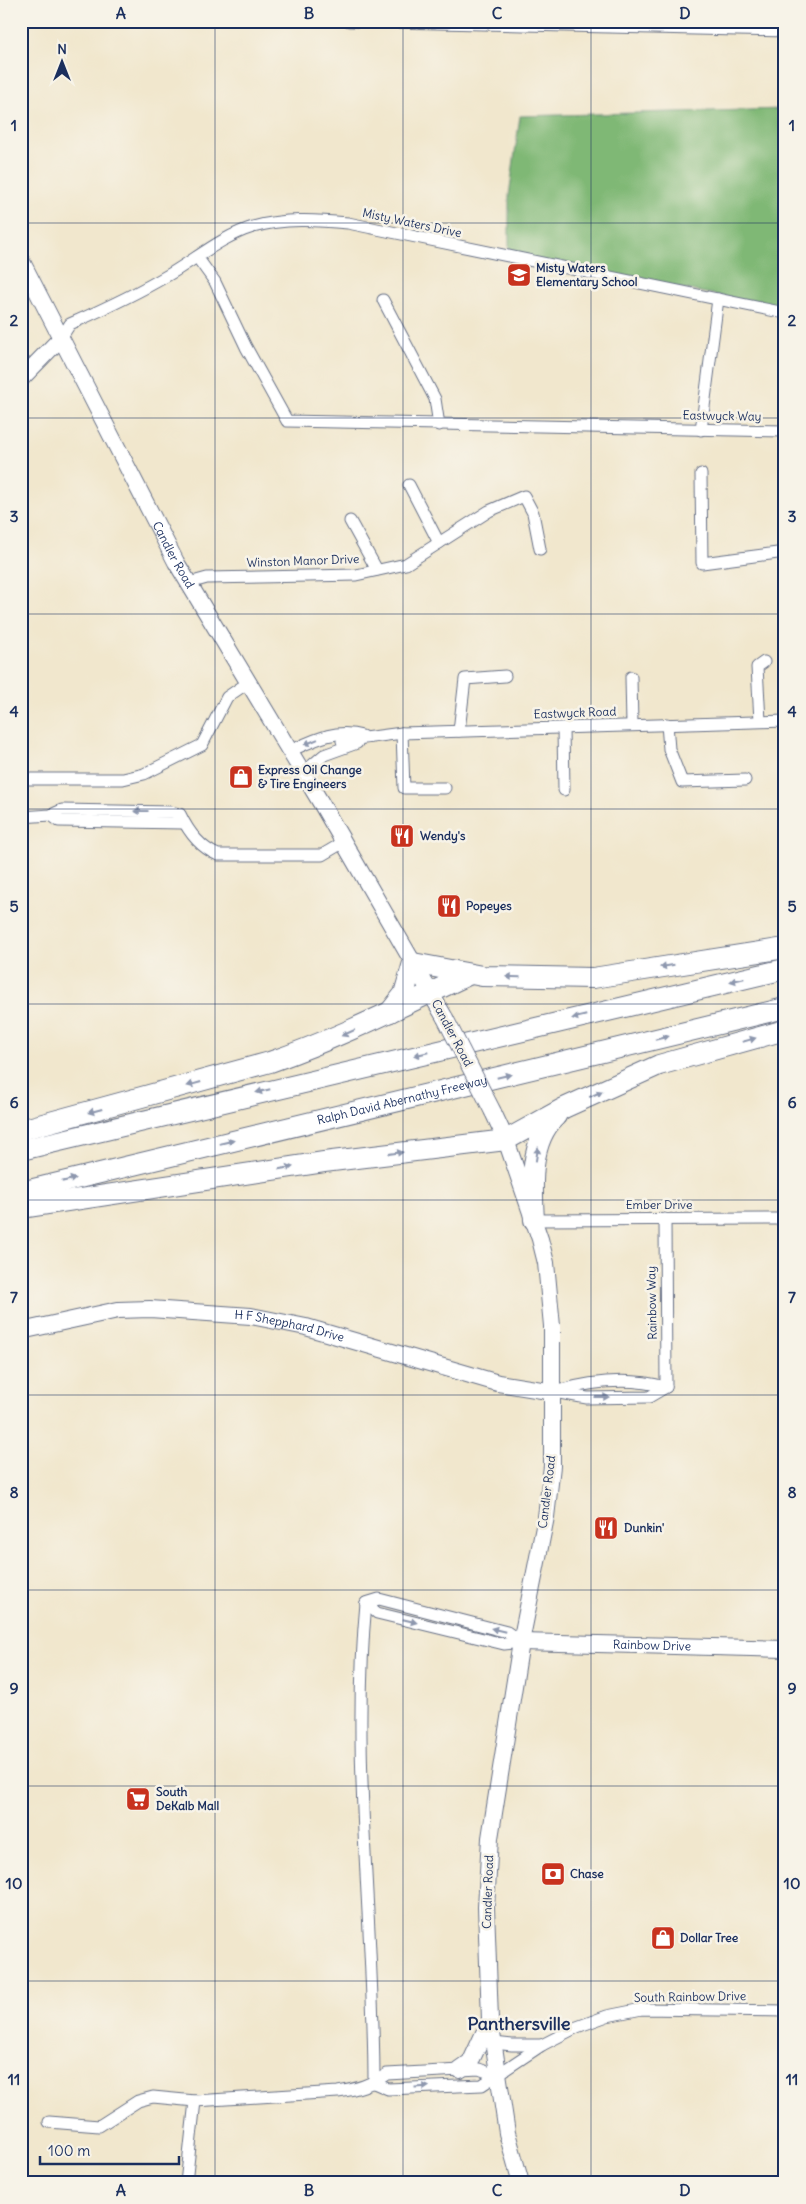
<svg xmlns="http://www.w3.org/2000/svg" width="806" height="2204" font-family="Delius,sans-serif">
<rect width="100%" height="100%" fill="#f7f3e8"/>
<filter id="ink" filterUnits="userSpaceOnUse"><feTurbulence type="fractalNoise" baseFrequency=".02" numOctaves="2"/><feDisplacementMap in="SourceGraphic" scale="10" xChannelSelector="R" yChannelSelector="G"/><feConvolveMatrix kernelMatrix="1 2 1 2 8 2 1 2 1" color-interpolation-filters="sRGB"/></filter>
<filter id="wash" filterUnits="userSpaceOnUse"><feTurbulence type="fractalNoise" baseFrequency=".0096" numOctaves="4" result="noise"/><feDisplacementMap in="SourceGraphic" scale="20" xChannelSelector="R" yChannelSelector="G"/><feGaussianBlur stdDeviation="1.12" result="paint"/><feColorMatrix in="noise" values="0 0 0 0 0 0 0 0 0 0 0 0 0 0 0 0 0 1.4 0 .05"/><feComposite in="paint" operator="in"/></filter>
<g filter="url(#wash)">
<rect width="100%" height="100%" fill="#f1e7cd"/>
<!-- forest -->
<polygon fill="#7fb875" stroke="#4d746a" points="785,109 785,308 509,256 509,196 520,116"/>
</g>
<g filter="url(#ink)">
<g fill="none" stroke-linecap="round" stroke-linejoin="round">
<defs>
<g id="street">
<polyline points="349,21 785,31"/>
<polyline points="197,257 215,282 246,347 287,421 785,431"/>
<polyline points="383,300 435,399 439,425"/>
<path d="M61 338 70 324C104 309 138 293 170 274 197 258 223 236 253 227 284 218 317 220 348 223L785 313"/>
<polyline points="701,430 718,299"/>
<polyline points="701,474 702,563 785,552"/>
<polyline points="409,485 439,543"/>
<polyline points="350,521 377,570"/>
<polyline points="189,583 207,578 356,575 406,564 489,511 524,496 533,513 540,549"/>
<polyline points="631,677 632,725"/>
<polyline points="760,721 757,667 764,662"/>
<polyline points="667,724 669,749 682,782 745,780"/>
<polyline points="563,728 564,790"/>
<polyline points="459,731 465,679 505,676"/>
<polyline points="402,733 404,788 445,788"/>
<polyline points="342,741 402,733 785,721"/>
<path d="M290 751C314 740 336 728 362 736"/>
<polyline points="303,773 324,755 357,743"/>
<polyline points="21,779 123,779 144,774 202,745 227,697 249,682"/>
<polyline points="51,815 59,821 184,823"/>
<path d="M21 817 51 815 62 810 171 812 180 814C188 831 201 848 218 855H322L344 842"/>
<polyline points="665,1219 666,1387"/>
<polyline points="534,1220 785,1219"/>
<path d="M557 1391C592 1381 630 1377 666 1387"/>
<polyline points="554,1392 587,1398 649,1397 666,1387"/>
<path d="M366 1603C351 1760 374 1924 374 2083"/>
<polyline points="366,1603 379,1599 507,1632 521,1642"/>
<polyline points="366,1603 377,1613 504,1644 521,1642"/>
<polyline points="494,2043 512,2045 542,2045"/>
<polyline points="374,2083 388,2089 482,2085 542,2045 577,2027 607,2016 642,2009 785,2011"/>
<path d="M49 2122 99 2126 138 2101 153 2097 195 2101 338 2092C357 2089 371 2085 387 2074L479 2069 498 2076"/>
<polyline points="186,2183 195,2101"/>
</g>
<g id="secondary">
<path id="s1" d="M21 260 176 562 321 803 445 1018"/>
<polyline points="21,379 61,338"/>
<polyline points="493,1112 506,1140 540,1239 546,1263 552,1326 552,1466 546,1517 521,1642 490,1838 486,1907 490,2020 507,2133 521,2183"/>
<path id="s2" d="M21 1331 118 1310 150 1309 251 1316 306 1327 498 1383 554 1392"/>
<path id="s3" d="M521 1642 785 1649"/>
<polyline points="460,2070 470,2063 490,2020"/>
</g>
<g id="highway">
<polyline points="390,1012 404,994 413,963 482,976 593,978 785,948"/>
<path d="M21 1130 270 1062C339 1038 402 1006 468 975"/>
<polyline points="21,1150 785,969"/>
<path id="s4" d="M21 1192 785 1008"/>
<polyline points="21,1208 324,1162 506,1140 564,1108 659,1065 785,1030"/>
<path d="M534 1220C532 1186 529 1141 556 1116"/>
</g>
</defs>
<!-- street casing -->
<use href="#street" stroke="#666f85" stroke-width="13"/>
<!-- secondary casing -->
<use href="#secondary" stroke="#666f85" stroke-width="18"/>
<!-- highway casing -->
<use href="#highway" stroke="#666f85" stroke-width="22"/>
<!-- street -->
<use href="#street" stroke="#fff" stroke-width="11"/>
<!-- secondary -->
<use href="#secondary" stroke="#fff" stroke-width="16"/>
<!-- highway -->
<use href="#highway" stroke="#fff" stroke-width="20"/>
<defs>
<polyline id="secondary-bridge" points="445,1018 493,1112"/>
</defs>
<!-- secondary-bridge casing -->
<use href="#secondary-bridge" stroke="#666f85" stroke-width="18" stroke-linecap="butt"/>
<!-- secondary-bridge -->
<use href="#secondary-bridge" stroke="#fff" stroke-width="16"/>
</g>
<!-- one-way arrows -->
<defs><path id="oneway-solid" d="M-6-.8H1V-3.2L6.5 0L1 3.2V.8H-6Z" transform="scale(1.25)"/></defs>
<g fill="#8d97ae">
<use href="#oneway-solid" transform="translate(311 742) rotate(158)"/>
<use href="#oneway-solid" transform="translate(141 811) rotate(-180)"/>
<use href="#oneway-solid" transform="translate(667 966) rotate(171)"/>
<use href="#oneway-solid" transform="translate(513 977) rotate(-179)"/>
<use href="#oneway-solid" transform="translate(737 980) rotate(167)"/>
<use href="#oneway-solid" transform="translate(579 1017) rotate(167)"/>
<use href="#oneway-solid" transform="translate(348 1033) rotate(156)"/>
<use href="#oneway-solid" transform="translate(662 1038) rotate(-14)"/>
<use href="#oneway-solid" transform="translate(749 1040) rotate(-16)"/>
<use href="#oneway-solid" transform="translate(421 1054) rotate(167)"/>
<use href="#oneway-solid" transform="translate(504 1076) rotate(-13)"/>
<use href="#oneway-solid" transform="translate(194 1084) rotate(164)"/>
<use href="#oneway-solid" transform="translate(263 1091) rotate(167)"/>
<use href="#oneway-solid" transform="translate(596 1094) rotate(-24)"/>
<use href="#oneway-solid" transform="translate(95 1111) rotate(165)"/>
<use href="#oneway-solid" transform="translate(227 1142) rotate(-13)"/>
<use href="#oneway-solid" transform="translate(396 1153) rotate(-7)"/>
<use href="#oneway-solid" transform="translate(537 1154) rotate(-81)"/>
<use href="#oneway-solid" transform="translate(286 1168) rotate(-9)"/>
<use href="#oneway-solid" transform="translate(69 1180) rotate(-13)"/>
<use href="#oneway-solid" transform="translate(602 1397)"/>
<use href="#oneway-solid" transform="translate(410 1621) rotate(14)"/>
<use href="#oneway-solid" transform="translate(498 1630) rotate(-166)"/>
<use href="#oneway-solid" transform="translate(422 2087) rotate(-3)"/>
</g>
</g>
<!-- grid -->
<path fill="none" stroke="#1b2f5e" stroke-width="1" stroke-opacity="0.55" d="M215 21V2183M403 21V2183M591 21V2183M21 223H785M21 418H785M21 614H785M21 809H785M21 1004H785M21 1200H785M21 1395H785M21 1590H785M21 1786H785M21 1981H785"/>
<!-- icons -->
<defs>
<symbol id="school-square" viewBox="-11 -11 22 22"><rect x="-9" y="-9" width="18" height="18" rx="4" fill="#c8321e" stroke="#f7f3e8"/><path d="M0-5L7-2L0 1L-7-2ZM-4 1L0 2.5L4 1V4Q0 6-4 4Z" fill="#fff"/></symbol>
<symbol id="shop-square" viewBox="-11 -11 22 22"><rect x="-9" y="-9" width="18" height="18" rx="4" fill="#c8321e" stroke="#f7f3e8"/><path d="M-5-2.5h2.3a2.7 3.5 0 0 1 5.4 0H5L5.5 6h-11ZM-1.5-2.5h3a1.5 2.3 0 0 0-3 0Z" fill="#fff"/></symbol>
<symbol id="restaurant-square" viewBox="-11 -11 22 22"><rect x="-9" y="-9" width="18" height="18" rx="4" fill="#c8321e" stroke="#f7f3e8"/><path d="M-5-6h1v4h1v-4h1v4h1v-4h1v5L-1.5 .5V6h-2V.5L-5-1ZM5-6V6H3V1.5H1.5Q1.5-4 5-6Z" fill="#fff"/></symbol>
<symbol id="supermarket-square" viewBox="-11 -11 22 22"><rect x="-9" y="-9" width="18" height="18" rx="4" fill="#c8321e" stroke="#f7f3e8"/><path d="M-6-5.5h2.5l.6 2H6L4.5 2H-2.5L-4.4-4H-6ZM-1.5 3.2a1.3 1.3 0 1 0 .1 0ZM3 3.2a1.3 1.3 0 1 0 .1 0Z" fill="#fff"/></symbol>
<symbol id="bank-square" viewBox="-11 -11 22 22"><rect x="-9" y="-9" width="18" height="18" rx="4" fill="#c8321e" stroke="#f7f3e8"/><path d="M-6-4H6V4H-6ZM0-2.3a2.3 2.3 0 1 0 0 4.6a2.3 2.3 0 1 0 0-4.6Z" fill="#fff"/></symbol>
</defs>
<g fill-rule="evenodd">
<use href="#school-square" x="505" y="261" width="28" height="28"/>
<use href="#shop-square" x="227" y="763" width="28" height="28"/>
<use href="#restaurant-square" x="388" y="822" width="28" height="28"/>
<use href="#restaurant-square" x="435" y="892" width="28" height="28"/>
<use href="#restaurant-square" x="592" y="1514" width="28" height="28"/>
<use href="#supermarket-square" x="124" y="1785" width="28" height="28"/>
<use href="#bank-square" x="539" y="1860" width="28" height="28"/>
<use href="#shop-square" x="649" y="1924" width="28" height="28"/>
</g>
<g text-anchor="middle" stroke-width="5" stroke-linejoin="round" paint-order="stroke">
<!-- street labels -->
<g font-size="12" fill="#1b2f5e" stroke="#f7f3e8">
<text transform="translate(412 223) rotate(12)" y="4">Misty Waters Drive</text>
<text transform="translate(722 416) rotate(1)" y="4">Eastwyck Way</text>
<text dy="4" stroke="none"><textPath href="#s1" startOffset="332">Candler Road</textPath></text>
<text transform="translate(303 561) rotate(-2)" y="4">Winston Manor Drive</text>
<text transform="translate(575 713) rotate(-2)" y="4">Eastwyck Road</text>
<text transform="translate(452 1033) rotate(62)" y="4">Candler Road</text>
<text dy="4" stroke="none"><textPath href="#s4" startOffset="392">Ralph David Abernathy Freeway</textPath></text>
<text x="659" y="1209">Ember Drive</text>
<text transform="translate(652 1303) rotate(-91)" y="4">Rainbow Way</text>
<text dy="4" stroke="none"><textPath href="#s2" startOffset="272">H F Shepphard Drive</textPath></text>
<text transform="translate(547 1492) rotate(-83)" y="4">Candler Road</text>
<text dy="4" stroke="none"><textPath href="#s3" startOffset="131">Rainbow Drive</textPath></text>
<text transform="translate(488 1892) rotate(-88)" y="4">Candler Road</text>
<text transform="translate(690 1997) rotate(-1)" y="4">South Rainbow Drive</text>
</g>
<!-- poi labels -->
<g font-size="12" font-weight="bold" fill="#1b2f5e" stroke="#f7f3e8" text-anchor="start">
<text x="536" y="272">Misty Waters<tspan x="536" dy="14">Elementary School</tspan></text>
<text x="258" y="774">Express Oil Change<tspan x="258" dy="14">&amp; Tire Engineers</tspan></text>
<text x="420" y="840">Wendy's</text>
<text x="466" y="910">Popeyes</text>
<text x="624" y="1532">Dunkin'</text>
<text x="156" y="1796">South<tspan x="156" dy="14">DeKalb Mall</tspan></text>
<text x="570" y="1878">Chase</text>
<text x="680" y="1942">Dollar Tree</text>
</g>
<!-- district labels -->
<g font-size="18" font-weight="bold" fill="#1b2f5e" stroke="#f7f3e8">
<text x="519" y="2030">Panthersville</text>
</g>
</g>
<!-- margin -->
<rect width="806" height="2204" fill="none" stroke="#f7f3e8" stroke-width="55"/>
<!-- north arrow -->
<g transform="translate(62 62)" stroke="#f7f3e8" stroke-width="4" paint-order="stroke">
<path d="M0-4L9 19L0 12L-9 19Z" fill="#1b2f5e"/>
<text y="-8" font-size="14" font-weight="bold" text-anchor="middle" fill="#1b2f5e">N</text>
</g>
<!-- scale -->
<path d="M40 2156v8h139v-8" fill="none" stroke="#1b2f5e" stroke-width="2.5"/>
<text x="48" y="2156" font-size="15" fill="#1b2f5e" stroke="#f7f3e8" stroke-width="4" paint-order="stroke">100 m</text>
<rect x="28" y="28" width="750" height="2148" fill="none" stroke="#1b2f5e" stroke-width="2"/>
<g font-size="16" text-anchor="middle" font-weight="bold" fill="#1b2f5e">
<text x="121" y="19">A</text>
<text x="309" y="19">B</text>
<text x="497" y="19">C</text>
<text x="685" y="19">D</text>
<text x="14" y="131">1</text>
<text x="792" y="131">1</text>
<text x="14" y="326">2</text>
<text x="792" y="326">2</text>
<text x="14" y="522">3</text>
<text x="792" y="522">3</text>
<text x="14" y="717">4</text>
<text x="792" y="717">4</text>
<text x="14" y="912">5</text>
<text x="792" y="912">5</text>
<text x="14" y="1108">6</text>
<text x="792" y="1108">6</text>
<text x="14" y="1303">7</text>
<text x="792" y="1303">7</text>
<text x="14" y="1498">8</text>
<text x="792" y="1498">8</text>
<text x="14" y="1694">9</text>
<text x="792" y="1694">9</text>
<text x="14" y="1889">10</text>
<text x="792" y="1889">10</text>
<text x="14" y="2085">11</text>
<text x="792" y="2085">11</text>
<text x="121" y="2196">A</text>
<text x="309" y="2196">B</text>
<text x="497" y="2196">C</text>
<text x="685" y="2196">D</text>
</g>
</svg>
